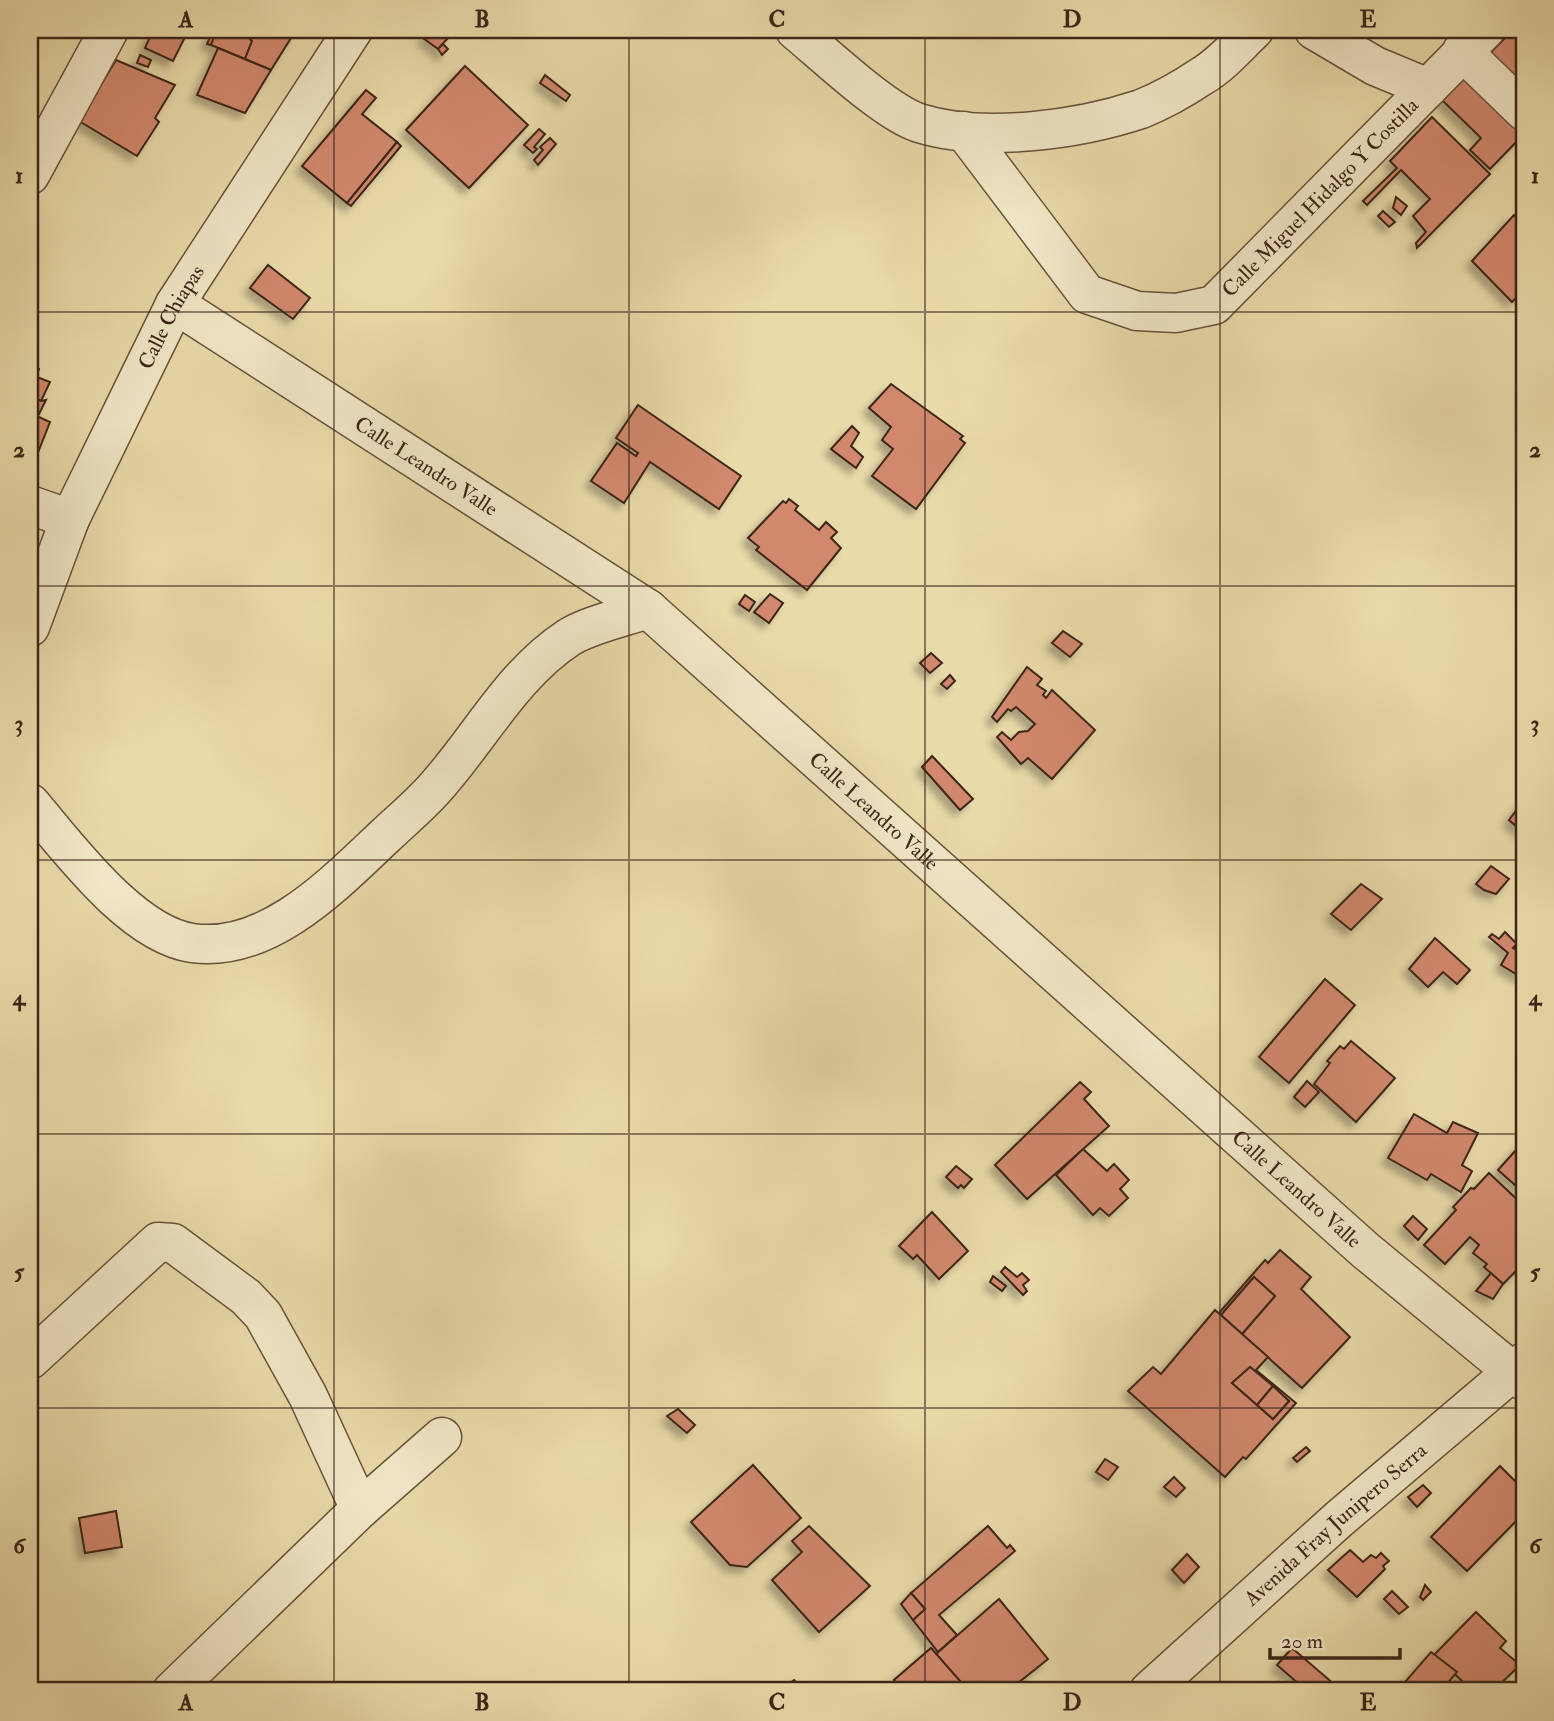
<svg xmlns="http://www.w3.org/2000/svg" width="1554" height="1721" font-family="'IM FELL Double Pica',serif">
<defs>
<filter id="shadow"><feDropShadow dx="-6" dy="6" stdDeviation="3.5" flood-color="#0004"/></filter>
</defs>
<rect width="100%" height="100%" fill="#e9daa9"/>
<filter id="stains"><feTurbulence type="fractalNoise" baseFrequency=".00286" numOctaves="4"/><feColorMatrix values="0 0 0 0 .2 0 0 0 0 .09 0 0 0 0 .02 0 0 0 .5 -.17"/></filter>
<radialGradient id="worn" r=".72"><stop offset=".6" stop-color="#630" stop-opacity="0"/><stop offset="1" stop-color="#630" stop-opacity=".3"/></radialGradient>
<!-- building -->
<g fill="#d1886d" stroke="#3c2518" stroke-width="2" fill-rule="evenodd" filter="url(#shadow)">
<polygon points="153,30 175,30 186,35 173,61 145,48"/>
<polygon points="213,30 217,30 211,45 207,44"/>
<polygon points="217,30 242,30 252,41 245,59 211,45"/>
<polygon points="242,30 296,30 271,70 245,59 252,41"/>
<polygon points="430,30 441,30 449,37 438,49 423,38"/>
<polygon points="1510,33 1524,45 1524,87 1488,55"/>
<polygon points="443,44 448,49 442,55 438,49"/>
<polygon points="218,48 271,70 245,113 197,95"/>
<polygon points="140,55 151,60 148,67 137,63"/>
<polygon points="116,60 175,85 155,118 159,122 137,156 79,121"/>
<polygon points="465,66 528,125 469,188 406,130"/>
<polygon points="1469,72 1524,126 1524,134 1490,169 1470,150 1481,138 1441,99"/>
<polygon points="545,75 570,95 566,101 540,83"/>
<polygon points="366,90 376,98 362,114 397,142 347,203 302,166"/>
<polygon points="1432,117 1490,174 1417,248 1416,243 1426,232 1413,216 1430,199 1401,170 1367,205 1363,201 1397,168 1390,161"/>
<polygon points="539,129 545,134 534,147 537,149 533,153 524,145"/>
<polygon points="550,138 556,144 538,165 534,160 543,150 540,147"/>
<polygon points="397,142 401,146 351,206 347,203"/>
<polygon points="1396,197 1407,206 1401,215 1393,208"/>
<polygon points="1383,211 1395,222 1389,227 1378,216"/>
<polygon points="1514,215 1524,225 1524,290 1512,302 1472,261"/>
<polygon points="268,265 310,298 293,319 250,288"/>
<polygon points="30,365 39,369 30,394"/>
<polygon points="37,377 50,382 41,401 30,396"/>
<polygon points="891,384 963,436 960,439 965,443 916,509 872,476 893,449 882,440 891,427 869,408"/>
<polygon points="30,396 41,401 46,400 39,414 30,410"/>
<polygon points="638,405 741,476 719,509 650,462 624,503 591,481 617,443 636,456 638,453 616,438"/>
<polygon points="30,413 50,422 37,455 30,452"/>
<polygon points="852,426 859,433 851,446 863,457 856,468 831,449"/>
<polygon points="789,499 798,506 795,510 819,530 826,522 837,532 831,538 841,548 807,590 756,550 759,547 748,538 783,501 786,503"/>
<polygon points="770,594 783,603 769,623 754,612"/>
<polygon points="745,595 755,602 749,611 739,604"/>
<polygon points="1063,631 1082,644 1070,657 1052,643"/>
<polygon points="931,653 942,663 930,673 920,663"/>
<polygon points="1027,667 1042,679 1037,685 1046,691 1043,695 1046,698 1052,690 1095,730 1052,779 1028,758 1021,764 997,737 1002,732 1011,740 1019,732 1028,731 1035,724 1016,707 1011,711 1008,709 997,722 992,717"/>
<polygon points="950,675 955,681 947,689 941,684"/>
<polygon points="932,756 973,799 960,810 922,767"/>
<polygon points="1524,800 1524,833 1509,820"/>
<polygon points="1491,866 1509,879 1496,894 1484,890 1476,884"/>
<polygon points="1361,884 1382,899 1351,930 1331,914"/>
<polygon points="1505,932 1517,944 1513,948 1524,954 1524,974 1521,977 1501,965 1508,953 1489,937 1492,934 1499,939"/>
<polygon points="1435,938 1470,970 1457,984 1443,972 1428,987 1409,969"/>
<polygon points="1325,979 1355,1005 1289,1083 1259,1057"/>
<polygon points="1351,1041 1395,1078 1356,1122 1314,1084 1330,1063 1327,1061 1340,1046 1344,1049"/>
<polygon points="1307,1081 1319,1092 1305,1107 1294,1097"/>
<polygon points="1080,1082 1091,1092 1084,1099 1109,1126 1027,1199 995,1165"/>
<polygon points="1414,1114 1447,1133 1453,1122 1478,1133 1462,1165 1472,1171 1461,1192 1431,1174 1427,1180 1388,1158"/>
<polygon points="1524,1141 1524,1193 1498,1170"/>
<polygon points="1083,1149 1107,1171 1114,1164 1129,1180 1120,1189 1128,1198 1109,1216 1100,1208 1093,1215 1056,1175"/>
<polygon points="956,1166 972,1179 964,1188 961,1185 958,1188 946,1177"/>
<polygon points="1489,1173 1524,1206 1524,1263 1503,1284 1484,1267 1487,1264 1473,1253 1479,1245 1470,1237 1445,1264 1424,1245 1456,1210 1453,1207 1471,1188 1474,1189"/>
<polygon points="932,1212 968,1251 939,1279 917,1255 913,1259 899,1246"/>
<polygon points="1413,1216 1427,1229 1418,1240 1404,1226"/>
<polygon points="1280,1250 1311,1277 1301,1289 1350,1337 1302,1388 1242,1334 1275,1296 1254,1277 1221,1315 1219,1313 1265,1260 1268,1263"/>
<polygon points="1005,1267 1017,1277 1022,1273 1029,1280 1023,1285 1027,1291 1023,1295 1001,1272"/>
<polygon points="1491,1273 1503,1284 1493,1299 1476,1291"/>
<polygon points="993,1276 1006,1286 1002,1291 990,1282"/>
<polygon points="1254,1277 1275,1296 1242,1334 1221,1315"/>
<path d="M1215 1310 1268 1357 1256 1370 1296 1403 1246 1459 1243 1457 1225 1477 1128 1391 1153 1367 1161 1374ZM1250 1367 1289 1401 1273 1419 1232 1383Z"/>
<polygon points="1250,1367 1273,1386 1257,1405 1232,1383"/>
<polygon points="1273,1386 1289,1401 1273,1419 1257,1405"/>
<polygon points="678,1409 695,1425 687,1433 667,1416"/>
<polygon points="1306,1447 1310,1451 1297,1462 1293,1458"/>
<polygon points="1105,1459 1118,1467 1108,1480 1096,1472"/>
<polygon points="753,1465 801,1518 747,1567 730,1565 691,1522"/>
<polygon points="1500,1466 1524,1490 1524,1513 1467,1571 1431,1537"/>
<polygon points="1174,1477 1185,1488 1176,1497 1164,1487"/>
<polygon points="1423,1485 1431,1493 1417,1507 1408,1497"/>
<polygon points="116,1511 122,1547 85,1553 79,1518"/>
<polygon points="809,1526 870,1586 819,1632 772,1580 802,1552 792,1541"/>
<polygon points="988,1526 1007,1548 1010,1545 1015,1551 939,1615 957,1635 938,1652 913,1620 925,1609 911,1593"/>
<polygon points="1350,1550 1363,1562 1371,1555 1376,1558 1381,1553 1389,1561 1383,1566 1385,1569 1357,1597 1328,1570"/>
<polygon points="1187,1554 1199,1567 1184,1583 1172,1570"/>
<polygon points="1425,1585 1431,1592 1423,1600 1420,1597"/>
<polygon points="1392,1591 1408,1607 1399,1614 1384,1599"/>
<polygon points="911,1593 925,1609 913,1620 901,1604"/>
<polygon points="999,1599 1048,1659 1008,1691 968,1691 936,1654"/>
<polygon points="1476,1612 1506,1641 1500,1648 1520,1665 1493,1691 1473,1691 1434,1655"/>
<polygon points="931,1648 961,1682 953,1691 891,1691 898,1685 894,1680"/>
<polygon points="1292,1648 1342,1691 1307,1691 1277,1665"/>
<polygon points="1431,1652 1457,1672 1441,1691 1417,1691 1405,1682"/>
<polygon points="794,1680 804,1691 780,1691"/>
<polygon points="1405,1682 1417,1691 1397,1691"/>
</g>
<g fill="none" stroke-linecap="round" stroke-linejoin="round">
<defs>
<g id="minor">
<path d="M795 30C824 54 885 112 919 123 983 143 1078 130 1141 109 1161 101 1184 88 1202 76 1221 65 1238 45 1254 30"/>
<polyline points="1314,30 1375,66 1428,88"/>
<polyline points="1462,51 1524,111"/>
<path id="s1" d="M964 131 1087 294 1137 311 1176 313 1214 305 1485 30"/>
<polyline points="30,175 109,30"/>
<path id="s2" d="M175 304 648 609 1365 1250 1524 1381"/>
<polyline points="30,505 70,519"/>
<path id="s3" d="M30 627 70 519 175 304 353 30"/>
<path d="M30 803C68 847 131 934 192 943 268 954 335 883 385 836 402 820 420 805 435 788 480 738 511 676 568 638 588 625 625 617 648 609"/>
<polyline points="30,1360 158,1242 173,1243 246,1297 263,1315 308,1396 360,1509"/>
<polyline points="172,1691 360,1509 442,1437"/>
<path id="s4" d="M1149 1691 1339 1519 1524 1362"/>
</g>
</defs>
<!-- minor casing -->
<use href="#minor" stroke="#67523c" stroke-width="41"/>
<!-- minor -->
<use href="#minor" stroke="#f1e7c7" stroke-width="38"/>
</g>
<!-- grid -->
<path fill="none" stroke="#3c2518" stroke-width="2" stroke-opacity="0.55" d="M334 30V1691M629 30V1691M925 30V1691M1220 30V1691M30 312H1524M30 586H1524M30 860H1524M30 1134H1524M30 1408H1524"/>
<g text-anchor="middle" stroke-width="5" stroke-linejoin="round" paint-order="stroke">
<!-- street labels -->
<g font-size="21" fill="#3c2518" stroke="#f1e7c7">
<text dy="7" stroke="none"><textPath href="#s1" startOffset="486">Calle Miguel Hidalgo Y Costilla</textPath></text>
<text dy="7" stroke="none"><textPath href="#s3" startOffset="341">Calle Chiapas</textPath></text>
<text dy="7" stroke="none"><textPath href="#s2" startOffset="299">Calle Leandro Valle</textPath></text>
<text dy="7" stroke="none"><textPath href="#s2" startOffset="866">Calle Leandro Valle</textPath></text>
<text dy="7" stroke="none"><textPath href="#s2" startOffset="1433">Calle Leandro Valle</textPath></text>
<text dy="7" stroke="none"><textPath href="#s4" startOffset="250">Avenida Fray Junipero Serra</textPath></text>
</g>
</g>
<!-- margin -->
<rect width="1554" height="1721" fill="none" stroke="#e9daa9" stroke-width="77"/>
<!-- scale -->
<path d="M1270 1648v10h130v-10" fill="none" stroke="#3c2518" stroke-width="3.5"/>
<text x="1281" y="1648" font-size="21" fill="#3c2518" stroke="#f1e7c7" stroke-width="5" paint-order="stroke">20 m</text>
<rect x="38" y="38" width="1478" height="1644" fill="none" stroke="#3c2518" stroke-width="2.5"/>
<g font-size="23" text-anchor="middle" font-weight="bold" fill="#3c2518">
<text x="186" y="27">A</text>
<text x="482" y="27">B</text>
<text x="777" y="27">C</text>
<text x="1072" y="27">D</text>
<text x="1368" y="27">E</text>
<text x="19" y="183">1</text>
<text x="1535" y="183">1</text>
<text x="19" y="457">2</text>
<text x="1535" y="457">2</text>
<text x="19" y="731">3</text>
<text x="1535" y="731">3</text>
<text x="19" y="1005">4</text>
<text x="1535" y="1005">4</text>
<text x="19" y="1279">5</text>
<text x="1535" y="1279">5</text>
<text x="19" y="1553">6</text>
<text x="1535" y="1553">6</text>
<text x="186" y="1710">A</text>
<text x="482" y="1710">B</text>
<text x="777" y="1710">C</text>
<text x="1072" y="1710">D</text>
<text x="1368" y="1710">E</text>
</g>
<rect width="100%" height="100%" filter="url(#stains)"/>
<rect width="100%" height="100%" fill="url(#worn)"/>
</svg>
